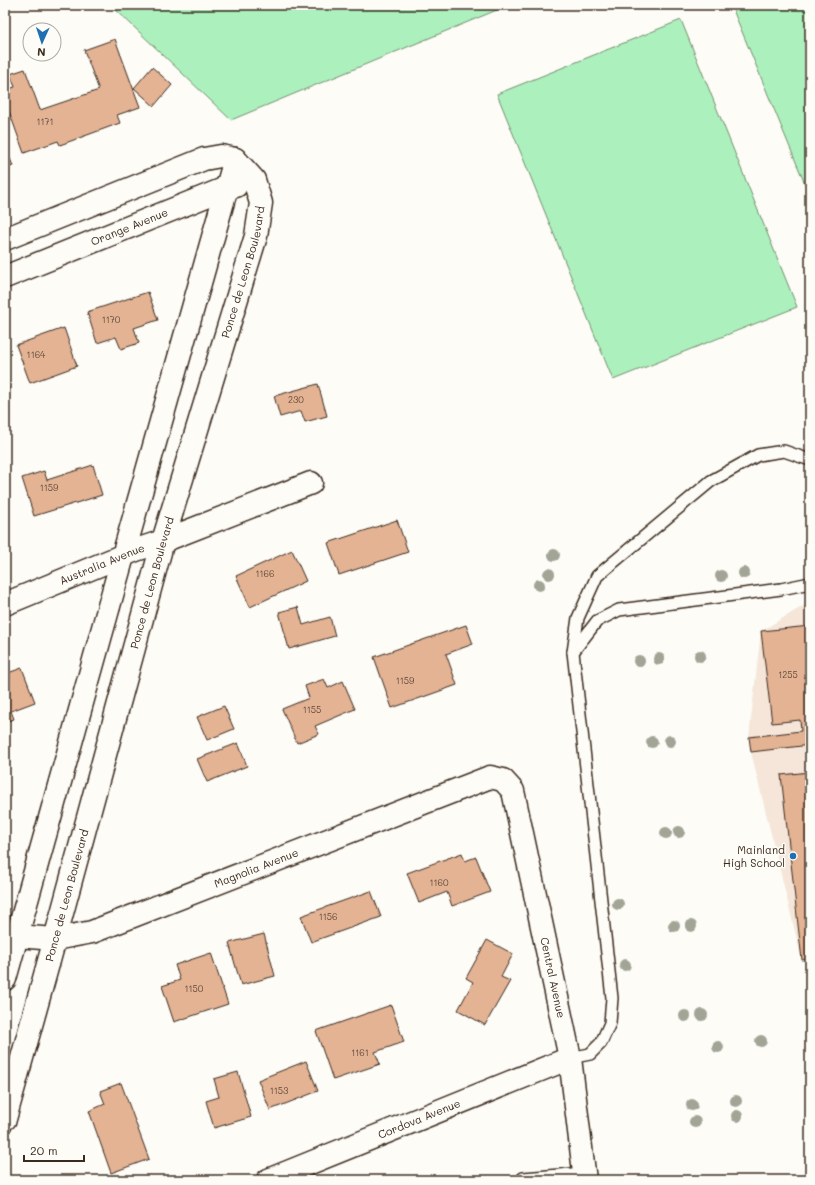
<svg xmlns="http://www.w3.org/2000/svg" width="815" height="1185" font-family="Mali,sans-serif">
<rect width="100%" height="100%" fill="#fdfcf7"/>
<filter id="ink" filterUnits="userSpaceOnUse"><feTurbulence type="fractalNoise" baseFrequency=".025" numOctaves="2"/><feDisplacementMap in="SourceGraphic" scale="8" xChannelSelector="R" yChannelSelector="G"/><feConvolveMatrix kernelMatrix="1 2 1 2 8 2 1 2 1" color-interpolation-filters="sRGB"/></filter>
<g filter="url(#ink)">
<!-- built -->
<polygon fill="#f5e6d9" points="810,602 810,959 802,960 751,752 749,737 761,631"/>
<!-- green -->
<g fill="#acf1bd" stroke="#748e6e">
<polygon points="111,5 509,5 231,120"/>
<polygon points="731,5 810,5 810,196"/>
<polygon points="681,20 797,307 613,380 497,94"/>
</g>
<!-- building -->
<g fill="#e3b394" stroke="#3b2a1e">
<polygon points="115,39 140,107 117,115 120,123 60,145 58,141 24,153 5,100 5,90 15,87 10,74 25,69 40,110 99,90 84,50"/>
<polygon points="152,67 172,85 154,106 134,88"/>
<polygon points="5,146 13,166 5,169"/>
<polygon points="148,292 158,320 134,328 139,343 121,349 116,337 97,343 87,312"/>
<polygon points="64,328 77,366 30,383 16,345"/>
<polygon points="5,376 9,389 5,391"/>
<polygon points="318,384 327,416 305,422 301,411 280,417 274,396"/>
<polygon points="93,465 102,495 34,516 22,478 44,471 47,480"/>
<polygon points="397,520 408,552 339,575 328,543"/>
<polygon points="292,550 306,581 250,607 236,576"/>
<polygon points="298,607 303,625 330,617 335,636 289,649 279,612"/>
<polygon points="466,625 473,644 446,654 457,685 392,708 374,657"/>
<polygon points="810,626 810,718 808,719 810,733 810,745 751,752 749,737 801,731 800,720 772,723 761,631"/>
<polygon points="22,668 35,702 11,711 14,719 5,722 5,674"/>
<polygon points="324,679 328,688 343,681 355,709 315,726 319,734 297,743 282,709 309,698 305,686"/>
<polygon points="224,706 234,729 207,740 197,717"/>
<polygon points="238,743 247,766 207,782 197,759"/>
<polygon points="810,772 810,959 802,960 781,775"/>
<polygon points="462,853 465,861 476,857 490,892 452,906 447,892 419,903 407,873"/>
<polygon points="371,891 381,917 311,942 301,916"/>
<polygon points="264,934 275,976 241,985 229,943"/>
<polygon points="487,940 513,954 501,977 510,981 485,1025 458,1010 473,982 466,978"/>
<polygon points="211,953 228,1004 174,1022 162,986 180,980 175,965"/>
<polygon points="391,1005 404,1042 375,1052 380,1064 333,1080 316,1031"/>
<polygon points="306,1061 318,1091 270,1110 258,1080"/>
<polygon points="238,1072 251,1117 214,1128 206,1101 219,1097 214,1079"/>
<polygon points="121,1083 149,1159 111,1173 89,1111 105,1104 100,1091"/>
</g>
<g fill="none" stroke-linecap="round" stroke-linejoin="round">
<defs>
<g id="service">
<polyline points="573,652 597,621 619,610 781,589 810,583"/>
<polyline points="570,1058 590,1054 601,1043 610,1023 612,998 573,652 578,618 597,576 711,481 758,455 784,451 810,460"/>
<polyline points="523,1178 584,1173"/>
</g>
<g id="minor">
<polyline points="5,239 204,159 221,156 235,159"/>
<path id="s1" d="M5 277 226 188 236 186"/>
<path id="s2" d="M5 604 136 550 163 541 311 483"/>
<path id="s3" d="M5 937 17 936 55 939 92 932 490 777 503 780 513 791 570 1058 585 1180"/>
<polyline points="5,979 123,556 235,159"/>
<path id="s4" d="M5 1119 55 939 163 541 256 236 261 203 254 180 235 159"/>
<path id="s5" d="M268 1180 570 1058"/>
</g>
</defs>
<!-- service casing -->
<use href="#service" stroke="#3b2a1e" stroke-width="14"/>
<!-- minor casing -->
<use href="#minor" stroke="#3b2a1e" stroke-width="25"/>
<!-- service -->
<use href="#service" stroke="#fdfcf7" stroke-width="11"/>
<!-- minor -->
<use href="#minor" stroke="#fdfcf7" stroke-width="22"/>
</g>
<!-- trees -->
<g fill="#a2a496">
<circle cx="554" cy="555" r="6"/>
<circle cx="744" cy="573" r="6"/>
<circle cx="549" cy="574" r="6"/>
<circle cx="721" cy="576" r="6"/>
<circle cx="539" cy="585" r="6"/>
<circle cx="700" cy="656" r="6"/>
<circle cx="659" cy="659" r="6"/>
<circle cx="639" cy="661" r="6"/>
<circle cx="670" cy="741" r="6"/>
<circle cx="652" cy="742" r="6"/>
<circle cx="679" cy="832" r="6"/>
<circle cx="666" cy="833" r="6"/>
<circle cx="618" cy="904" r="6"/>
<circle cx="674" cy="926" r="6"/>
<circle cx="691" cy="926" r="6"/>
<circle cx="625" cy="965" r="6"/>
<circle cx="702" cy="1015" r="6"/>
<circle cx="685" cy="1016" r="6"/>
<circle cx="761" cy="1041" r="6"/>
<circle cx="718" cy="1047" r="6"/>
<circle cx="736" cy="1101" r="6"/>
<circle cx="692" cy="1105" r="6"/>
<circle cx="737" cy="1116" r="6"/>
<circle cx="695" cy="1122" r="6"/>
</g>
</g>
<!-- markers -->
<circle fill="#1f6fb2" stroke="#fdfcf7" stroke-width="1.5" cx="793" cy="856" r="4"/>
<g text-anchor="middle" stroke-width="3" stroke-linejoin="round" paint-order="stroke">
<!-- number labels -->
<g font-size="9" fill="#654c3c">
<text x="45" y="125">1171</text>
<text x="111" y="323">1170</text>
<text x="36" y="358">1164</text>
<text x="296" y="403">230</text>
<text x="49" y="491">1159</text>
<text x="265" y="577">1166</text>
<text x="788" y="678">1255</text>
<text x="405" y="684">1159</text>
<text x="312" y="713">1155</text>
<text x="439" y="886">1160</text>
<text x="328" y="920">1156</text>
<text x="194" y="992">1150</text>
<text x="360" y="1056">1161</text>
<text x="279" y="1094">1153</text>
</g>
<!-- street labels -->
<g font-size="11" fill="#3b2a1e" stroke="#fdfcf7">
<text dy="4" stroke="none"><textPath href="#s1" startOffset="134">Orange Avenue</textPath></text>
<text dy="4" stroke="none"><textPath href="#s4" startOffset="880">Ponce de Leon Boulevard</textPath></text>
<text dy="4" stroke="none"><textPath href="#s2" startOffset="105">Australia Avenue</textPath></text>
<text dy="4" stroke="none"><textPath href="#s4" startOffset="556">Ponce de Leon Boulevard</textPath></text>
<text dy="4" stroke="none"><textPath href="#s3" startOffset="264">Magnolia Avenue</textPath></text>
<text dy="4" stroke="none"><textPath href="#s4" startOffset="232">Ponce de Leon Boulevard</textPath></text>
<text dy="4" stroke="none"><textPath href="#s3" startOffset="734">Central Avenue</textPath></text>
<text dy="4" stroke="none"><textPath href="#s5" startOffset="163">Cordova Avenue</textPath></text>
</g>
<!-- poi labels -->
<g font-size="11" fill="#3b2a1e" stroke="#fdfcf7" text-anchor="end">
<text x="785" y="854">Mainland<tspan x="785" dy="13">High School</tspan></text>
</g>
</g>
<!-- margin -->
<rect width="815" height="1185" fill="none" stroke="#fdfcf7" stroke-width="20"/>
<rect x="10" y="10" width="795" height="1165" fill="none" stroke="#3b2a1e" stroke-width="1.5" filter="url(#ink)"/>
<!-- north arrow -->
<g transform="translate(42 42) rotate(183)"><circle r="19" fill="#fdfcf7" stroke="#afa8a0"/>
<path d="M0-3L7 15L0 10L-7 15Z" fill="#1f6fb2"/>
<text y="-6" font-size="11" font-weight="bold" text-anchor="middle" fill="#3b2a1e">N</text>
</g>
<!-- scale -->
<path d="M24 1155v6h60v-6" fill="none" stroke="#3b2a1e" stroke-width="2"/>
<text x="30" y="1155" font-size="12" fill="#3b2a1e" stroke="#fdfcf7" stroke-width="3" paint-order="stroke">20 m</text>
</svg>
